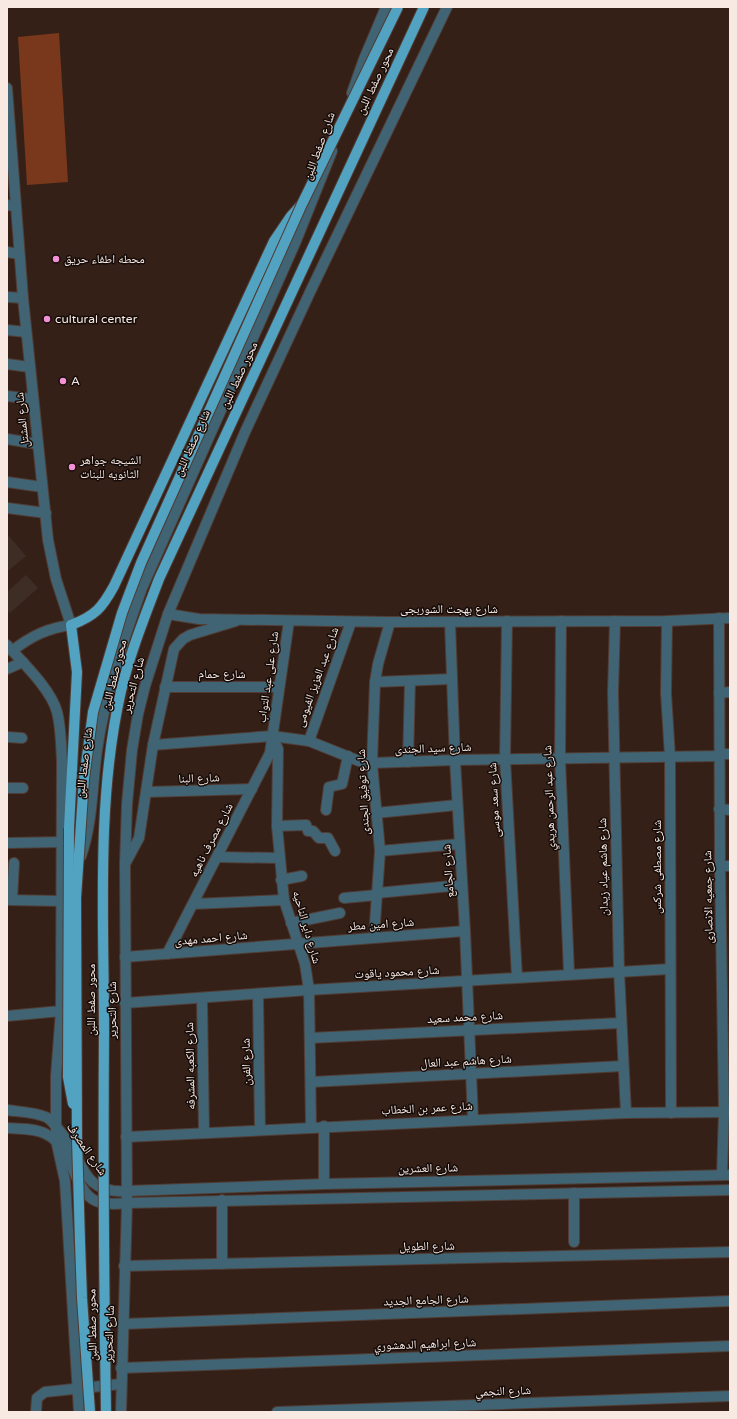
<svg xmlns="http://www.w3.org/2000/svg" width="737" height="1419" font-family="'Varela Round','Noto Naskh Arabic',sans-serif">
<rect width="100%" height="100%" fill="#352018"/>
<!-- medical -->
<g fill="#3e2d24">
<polygon points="9,536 26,556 8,571 7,537"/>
<polygon points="26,575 38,588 10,613 7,610 7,592"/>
</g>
<!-- green -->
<polygon fill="#79381c" points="59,33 68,182 27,185 18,37"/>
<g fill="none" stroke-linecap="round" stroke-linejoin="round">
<defs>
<g id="minor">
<polyline points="7,205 15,206"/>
<polyline points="7,252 19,254"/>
<polyline points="7,297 23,298"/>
<polyline points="7,330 26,332"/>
<polyline points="7,364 29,367"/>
<polyline points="7,396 32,399"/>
<polyline points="7,439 37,444"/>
<polyline points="7,482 42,487"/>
<polyline points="7,508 46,513"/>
<polyline points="719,618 720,866 724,1112 722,1175"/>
<polyline points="507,621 505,759 517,977"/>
<polyline points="561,621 560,759 569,973"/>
<polyline points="615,621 613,692 619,971 626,1113"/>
<polyline points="667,621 666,693 670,757 671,1113"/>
<polyline points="450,622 455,760 465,931 473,1119"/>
<polyline points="7,669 23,662"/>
<polyline points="375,682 451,679"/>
<polyline points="165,687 279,687"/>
<polyline points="719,693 730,692"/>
<polyline points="272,736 278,749 277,826 284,900 305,964 309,990 311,1127"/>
<polyline points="7,737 22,738"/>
<polyline points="309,741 351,622"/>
<polyline points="153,745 272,736 309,741 359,761 372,763 455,760 719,756"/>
<polyline points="719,754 730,754"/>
<polyline points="408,762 410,681"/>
<polyline points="7,788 23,788"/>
<polyline points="147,792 252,789"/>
<polyline points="719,809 730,810"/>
<polyline points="326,810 329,787 342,784 348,756"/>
<polyline points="376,813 457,805"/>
<polyline points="277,826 306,825 308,831 313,831 319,838 328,838 335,851"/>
<polyline points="7,843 61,842"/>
<polyline points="380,851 459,844"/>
<polyline points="217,857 279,858"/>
<polyline points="125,864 139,838 153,745 174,649 183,639 190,635 236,621"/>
<polyline points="720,866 730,866"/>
<polyline points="281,880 302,876"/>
<polyline points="377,893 462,885"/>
<polyline points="344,898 377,895"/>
<polyline points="7,900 60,901"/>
<polyline points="12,900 14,863"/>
<polyline points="193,904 284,900"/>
<polyline points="291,923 340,913"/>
<polyline points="374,937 380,851 372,763 375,682 378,664 390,622"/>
<polyline points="167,954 270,753 289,621"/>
<polyline points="125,957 465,931"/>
<polyline points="258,994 260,1130"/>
<polyline points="202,998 204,1133"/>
<polyline points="125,1003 309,990 670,969"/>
<polyline points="7,1016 61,1011"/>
<polyline points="310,1038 620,1023"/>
<polyline points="311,1082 623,1066"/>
<polyline points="324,1126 324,1184"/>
<polyline points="126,1137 626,1113 730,1112"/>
<polyline points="126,1191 324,1184 730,1175"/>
<polyline points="574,1193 574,1242"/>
<polyline points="127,1203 730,1190"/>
<polyline points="222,1264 222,1200"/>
<polyline points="124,1266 730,1252"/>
<polyline points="123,1324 730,1301"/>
<polyline points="121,1368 730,1346"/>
<polyline points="36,1412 37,1398 45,1392 121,1384"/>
<polyline points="277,1412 730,1396"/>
</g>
<g id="tertiary">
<path d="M7 88 23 298 48 540 56 579 71 625C48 628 31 636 12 651"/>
<polyline points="352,93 364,59 386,7"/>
<polyline points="168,614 199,619 390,622 667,621 730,618"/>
<path d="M7 645C22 662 51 689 57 712 61 727 61 745 62 761L61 1011 56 1076V1140L65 1181 79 1412"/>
<path d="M81 856C93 822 92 785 97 750 105 695 123 641 142 588L296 241 332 151"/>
<polyline points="60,901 70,883"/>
<path d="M7 1110C20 1112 34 1112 46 1117 52 1120 55 1126 59 1130 84 1159 80 1194 126 1191"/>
<path d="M7 1128C19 1129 35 1128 46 1134 72 1146 74 1192 96 1201 106 1205 117 1204 127 1203"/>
<polyline points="121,1412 127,1203 125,864 127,804 132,750 138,714 145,686 168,614 245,432 311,290 447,7"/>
</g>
<path id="primary" d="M69 828 77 672 71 625C95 616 102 608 114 586L274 241 291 216 301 205"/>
</defs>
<!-- minor casing -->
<use href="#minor" stroke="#503c34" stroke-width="12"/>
<!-- tertiary casing -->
<use href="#tertiary" stroke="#503c34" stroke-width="12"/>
<!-- primary casing -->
<use href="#primary" stroke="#503c34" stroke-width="12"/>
<!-- minor -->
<use href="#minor" stroke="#406473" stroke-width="10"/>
<!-- tertiary -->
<use href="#tertiary" stroke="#406473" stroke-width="10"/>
<!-- primary -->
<use href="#primary" stroke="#52a2c1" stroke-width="10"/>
<defs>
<g id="primary-bridge">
<polyline points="69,828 68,1077 73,1104"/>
<polyline points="90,1412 82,1298 80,1242 77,1139 76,898 84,779 93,712 122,613 141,563 302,204 398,7"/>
<path d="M106 1412C104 1285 103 1159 104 1032 104 921 96 799 121 691 130 653 145 616 159 579L424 7"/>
</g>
</defs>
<!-- primary-bridge casing -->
<use href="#primary-bridge" stroke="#503c34" stroke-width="12" stroke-linecap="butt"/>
<!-- primary-bridge -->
<use href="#primary-bridge" stroke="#52a2c1" stroke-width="10"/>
</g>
<!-- markers -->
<g fill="#f391d5" stroke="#150c09" stroke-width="1.5">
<circle cx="56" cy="259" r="4"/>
<circle cx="47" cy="319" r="4"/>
<circle cx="63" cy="381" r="4"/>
<circle cx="72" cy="467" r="4"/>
</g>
<g text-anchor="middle" stroke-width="3" stroke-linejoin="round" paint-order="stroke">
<!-- street labels -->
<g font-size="12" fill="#f8e9e3" stroke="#150c09">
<text transform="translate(375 81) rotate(-65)" y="4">محور صفط اللبن</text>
<text transform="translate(319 146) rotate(-70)" y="4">شارع صفط اللبن</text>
<text transform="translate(239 375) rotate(-65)" y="4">محور صفط اللبن</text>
<text transform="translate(22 420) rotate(-96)" y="4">شارع المشتل</text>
<text transform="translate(192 443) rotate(-66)" y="4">شارع صفط اللبن</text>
<text x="449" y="613">شارع بهجت الشوربجى</text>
<text x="222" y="678">شارع حمام</text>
<text transform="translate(114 675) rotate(-76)" y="4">محور صفط اللبن</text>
<text transform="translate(268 677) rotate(-82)" y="4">شارع على عبد التواب</text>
<text transform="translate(317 677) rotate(-70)" y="4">شارع عبد العزيز الفيومى</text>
<text transform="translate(133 685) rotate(-75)" y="4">شارع التحرير</text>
<text transform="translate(433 748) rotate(-2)" y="4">شارع سيد الجندى</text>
<text transform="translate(84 763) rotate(-83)" y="4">شارع صفط اللبن</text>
<text transform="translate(199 778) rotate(-2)" y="4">شارع البنا</text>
<text transform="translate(363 792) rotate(-93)" y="4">شارع توفيق الجندى</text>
<text transform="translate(549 798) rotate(-92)" y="4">شارع عبد الرحمن هريدي</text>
<text transform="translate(494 800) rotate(-93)" y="4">شارع سعد موسى</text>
<text transform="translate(211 840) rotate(-63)" y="4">شارع مصرف ناهيه</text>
<text transform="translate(603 867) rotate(-91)" y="4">شارع هاشم عياد زيدان</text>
<text transform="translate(657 867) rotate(-90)" y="4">شارع مصطفى شركس</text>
<text transform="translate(448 871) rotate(-94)" y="4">شارع الجامع</text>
<text transform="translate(708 897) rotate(-91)" y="4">شارع جمعيه الانصارى</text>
<text transform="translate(381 924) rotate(-4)" y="4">شارع امين مطر</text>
<text transform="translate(307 927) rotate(74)" y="4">شارع داير الناحيه</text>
<text transform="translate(211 938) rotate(-5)" y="4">شارع احمد مهدى</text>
<text transform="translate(397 972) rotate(-3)" y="4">شارع محمود ياقوت</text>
<text transform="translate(91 1000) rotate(-90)" y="4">محور صفط اللبن</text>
<text transform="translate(112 1010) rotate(-90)" y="4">شارع التحرير</text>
<text transform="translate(465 1017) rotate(-3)" y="4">شارع محمد سعيد</text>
<text transform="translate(466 1061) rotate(-3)" y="4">شارع هاشم عبد العال</text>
<text transform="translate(246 1062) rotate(-91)" y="4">شارع الفرن</text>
<text transform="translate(190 1066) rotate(-91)" y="4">شارع الكعبه المشرفه</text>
<text transform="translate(427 1108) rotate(-3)" y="4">شارع عمر بن الخطاب</text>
<text transform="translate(87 1149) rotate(55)" y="4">شارع المصرف</text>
<text transform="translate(428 1168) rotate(-1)" y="4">شارع العشرين</text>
<text transform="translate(427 1246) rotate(-1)" y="4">شارع الطويل</text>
<text transform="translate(426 1300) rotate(-2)" y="4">شارع الجامع الجديد</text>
<text transform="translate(92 1325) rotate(-91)" y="4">محور صفط اللبن</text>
<text transform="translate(109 1334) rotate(-88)" y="4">شارع التحرير</text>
<text transform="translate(425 1344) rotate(-2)" y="4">شارع ابراهيم الدهشوري</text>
<text transform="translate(503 1391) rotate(-2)" y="4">شارع النجمي</text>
</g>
<!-- poi labels -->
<g font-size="12" fill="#f8e9e3" stroke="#150c09" text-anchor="start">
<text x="64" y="263">محطه اطفاء حريق</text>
<text x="55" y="323">cultural center</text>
<text x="71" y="385">A</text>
<text x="80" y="464">الشيجه جواهر<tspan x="80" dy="14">الثانويه للبنات</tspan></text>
</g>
</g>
<!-- border -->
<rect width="737" height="1419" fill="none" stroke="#f8e9e3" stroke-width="16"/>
</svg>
